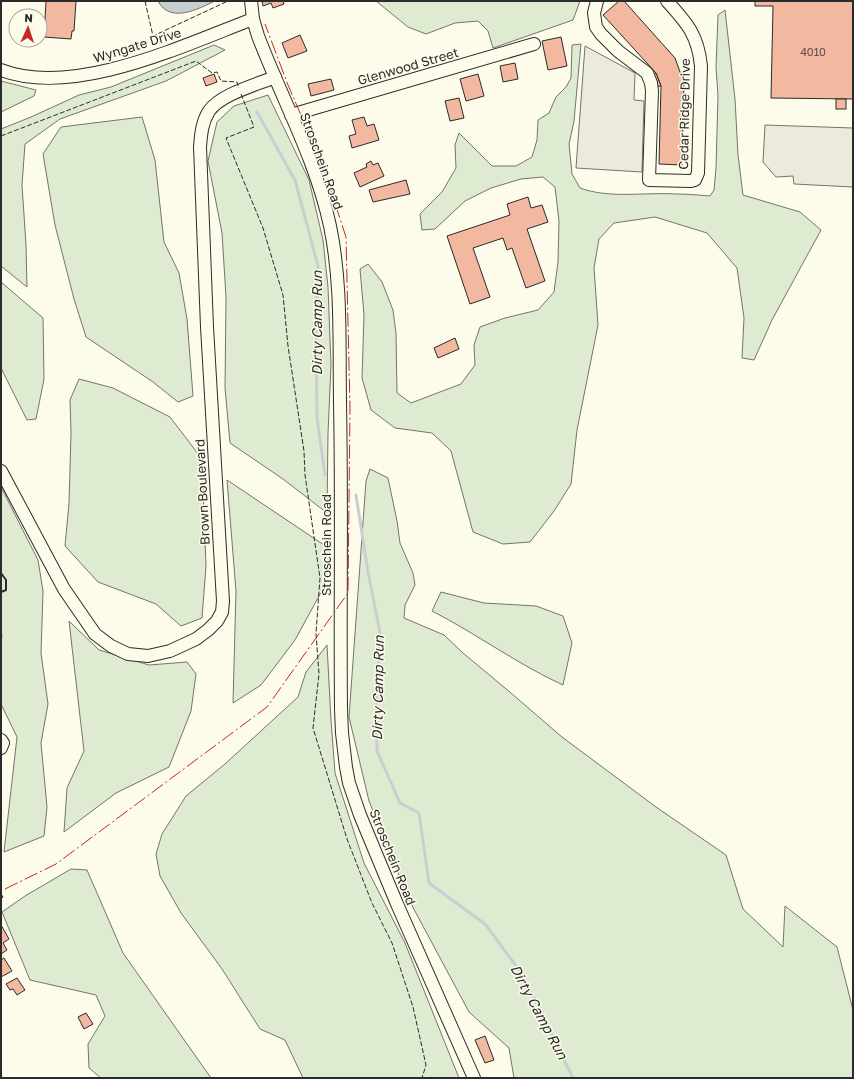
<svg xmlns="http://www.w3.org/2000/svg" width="854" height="1079" font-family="'Golos Text',sans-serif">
<rect width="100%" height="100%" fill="#fdfbea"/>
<!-- green -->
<g fill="#deebd1" stroke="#74746e">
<polygon points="376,1 580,1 573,20 493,48 488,31 478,21 455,23 426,34 408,27"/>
<path d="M725 10 735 99 738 155 743 195 800 212 821 230 772 320 754 360 742 358 744 318 737 268 707 233 655 217 614 223 599 239 594 268 598 325 577 430 571 484 554 511 530 542 503 544 473 532 451 451 432 433 395 428 371 410 362 378 364 315 360 269 368 264 382 282 393 310 396 333 397 393 411 403 461 384 475 365 474 345 480 327 505 318 538 310 554 292 558 262 559 221 555 187 543 177 521 179 491 188 465 201 435 229 422 230 420 214 442 192 456 168 455 145 459 133 492 166H516L532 157 537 140 538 120 549 113 556 97 566 87 571 78 572 45 581 44 574 121 569 144 572 174 580 188C610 199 644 192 676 194 687 194 698 195 710 196L714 190 716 168 718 96 716 67 718 15Z"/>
<polygon points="214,45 225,50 166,81 60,119 25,144 22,185 26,245 27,287 1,266 1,129 31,117 79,95 111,87"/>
<polygon points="1,81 36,90 34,96 1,112"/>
<polygon points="268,95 309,180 323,240 328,287 331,365 328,433 327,513 283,479 230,443 225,388 226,297 222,233 208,161 217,122 234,106"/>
<polygon points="142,117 155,160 164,242 179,273 187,319 193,396 178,402 153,382 86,337 74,299 55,225 43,154 61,127"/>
<polygon points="1,282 43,318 44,379 36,419 27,420 1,368"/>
<polygon points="79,379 113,388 170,417 202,459 206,566 202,618 181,626 156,604 98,582 65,546 69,504 71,433 70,400"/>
<polygon points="370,469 388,478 397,521 400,543 413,573 415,585 405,605 404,618 444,635 463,653 511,693 562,737 656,807 726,855 743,909 783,947 785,906 837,947 853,1010 853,1078 514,1078 509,1048 469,1012 409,900 369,801 349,717 366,481"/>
<polygon points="227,480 330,549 325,585 295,640 261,685 233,703 236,591"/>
<polygon points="1,487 38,560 43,591 41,653 48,704 41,743 47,807 44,836 4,852 17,737 1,704"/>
<path d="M441 592 484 603 536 606 563 616 572 643 563 685C517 664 477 634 432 611Z"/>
<polygon points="69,621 99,650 149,665 187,662 196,674 191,711 169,767 116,793 64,832 67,788 84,751"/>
<polygon points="327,645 331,720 335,773 364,863 405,943 459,1078 303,1078 285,1040 260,1029 222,969 181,913 160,876 156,854 162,834 186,796 225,764 298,697 306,672"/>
<polygon points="71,869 87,870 123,953 211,1078 101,1078 89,1068 88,1044 105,1016 96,995 30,980 2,912 25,896"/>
</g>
<!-- parking -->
<g fill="#eceadb" stroke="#74746e">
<polygon points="585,46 635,73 634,100 644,101 642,172 576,168"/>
<polygon points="765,125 853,128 853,187 794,184 793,176 776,177 763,162"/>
</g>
<!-- water -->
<path fill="#c7d0d0" stroke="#74746e" d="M158 1H215C198 9 170 24 158 1Z"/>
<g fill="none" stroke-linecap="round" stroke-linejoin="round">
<!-- stream -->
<g stroke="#c7d0d0" stroke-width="3">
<polyline points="257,112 295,180 318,266 316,325 317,418 325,475"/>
<polyline points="356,495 368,572 380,633 376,716 377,751 400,803 419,813 429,883 485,924 522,974 573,1078"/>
</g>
</g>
<!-- building -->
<g fill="#f2b8a0" stroke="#2b2b2b">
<polygon points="46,1 76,1 74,31 72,31 71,39 44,37"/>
<polygon points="262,1 283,1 284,4 273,8 271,3 263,6"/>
<polygon points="619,1 624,1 675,58 684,83 682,165 659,164 661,86 656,73 603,15"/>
<polygon points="755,1 853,1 853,99 771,98 773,6 755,6"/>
<polygon points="300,35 307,51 288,58 282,43"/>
<polygon points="561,37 567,66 548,70 542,41"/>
<polygon points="515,63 518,79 503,82 500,66"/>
<polygon points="656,73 661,86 647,88 644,79"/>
<polygon points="214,74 217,82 206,86 203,78"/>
<polygon points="478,74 484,96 466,101 460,79"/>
<polygon points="331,79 334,90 311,96 308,84"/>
<polygon points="459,98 464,118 450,121 445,101"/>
<rect x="836" y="99" width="10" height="10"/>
<polygon points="364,117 367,126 374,124 379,140 352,148 349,136 356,134 352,120"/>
<polygon points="371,161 373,165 378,163 384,176 360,187 354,173 367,167 366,164"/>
<polygon points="406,180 410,194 373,202 369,190"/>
<polygon points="528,197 531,208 542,205 548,222 527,229 545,281 526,288 512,248 507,250 503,238 473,248 490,297 470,304 447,236 510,215 507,204"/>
<polygon points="455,338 459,349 438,358 434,348"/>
<polygon points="1,925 9,939 3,943 7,950 1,954"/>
<polygon points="4,958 12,971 1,977 1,960"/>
<polygon points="17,978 25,990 17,995 13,989 10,990 6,984"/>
<polygon points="86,1013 93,1024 84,1029 78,1017"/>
<polygon points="485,1036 494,1060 485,1063 475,1040"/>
</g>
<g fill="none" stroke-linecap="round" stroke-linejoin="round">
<defs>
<g id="minor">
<path d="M251 1 253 19 258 36C282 99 316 160 330 226 342 283 339 344 340 402 342 504 340 607 341 709L342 733 346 767 349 783 360 815 397 904 474 1078"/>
<path d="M597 1 594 13 596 27 601 34 618 51 647 73 651 83 652 91 649 180 691 181 695 180 698 173 701 66C698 35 687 23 667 1"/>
<path d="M1 70C74 98 184 45 253 19"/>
<polyline points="291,115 534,44"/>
<path d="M1 471 64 589 95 634 111 646 128 654 148 656 170 651 196 639 208 630 217 621 222 612 223 601 207 327 200 147C201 134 202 122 209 111 221 94 256 85 275 77"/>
<polyline points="1,740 3,743 1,748"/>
</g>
</defs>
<!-- minor casing -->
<use href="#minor" stroke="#2b2b2b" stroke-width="14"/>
<!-- minor -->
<use href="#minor" stroke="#fdfbea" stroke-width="12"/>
<!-- fence -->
<g stroke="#2b2b2b" stroke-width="1" stroke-dasharray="5 2" stroke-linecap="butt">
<polyline points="145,1 153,36 228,1"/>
<polyline points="241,94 254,127 226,138 263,228 283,295 288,346 304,451 305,475 320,578 316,633 319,674 313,728 347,839 372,903 392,943 413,1007 426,1065 422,1078"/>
<polyline points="1,136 196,61 212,73 217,72 221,81 237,82 239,88"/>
<polyline points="1,625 2,639 1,640"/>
<polyline points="1,894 3,897 1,899"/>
</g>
<!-- wall -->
<polyline stroke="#2b2b2b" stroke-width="2" points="1,573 6,580 6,590 1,592"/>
<!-- power -->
<polyline stroke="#c62828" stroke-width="1" stroke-dasharray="14 3 2 3" stroke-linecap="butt" points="5,889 56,864 267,707 348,593 350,408 346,237 322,164 288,85 265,24"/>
</g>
<g text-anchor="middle" stroke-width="3" stroke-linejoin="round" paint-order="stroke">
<!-- number labels -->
<g font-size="11" fill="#5d4e48">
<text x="813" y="56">4010</text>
</g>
<!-- street labels -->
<g font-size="13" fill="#2b2b2b" stroke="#fdfbea">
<text transform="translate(137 45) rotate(-17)" y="5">Wyngate Drive</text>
<text transform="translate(408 66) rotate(-16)" y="5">Glenwood Street</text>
<text transform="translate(684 114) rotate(-89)" y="5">Cedar Ridge Drive</text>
<text transform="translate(322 161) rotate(70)" y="5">Stroschein Road</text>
<text transform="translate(202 492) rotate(-93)" y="5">Brown Boulevard</text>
<text transform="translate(326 545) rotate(-90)" y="5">Stroschein Road</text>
<text transform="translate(393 857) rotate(68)" y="5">Stroschein Road</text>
</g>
<!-- water labels -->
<g font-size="14" font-style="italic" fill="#2b2b2b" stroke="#fdfbea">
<text transform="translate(317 323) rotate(-90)" y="5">Dirty Camp Run</text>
<text transform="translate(378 688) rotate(-89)" y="5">Dirty Camp Run</text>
<text transform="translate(539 1012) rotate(62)" y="5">Dirty Camp Run</text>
</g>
</g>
<!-- border -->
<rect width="854" height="1079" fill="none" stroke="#2b2b2b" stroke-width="4"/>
<!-- north arrow -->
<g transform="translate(28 28) rotate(3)"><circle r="19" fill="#fdfbea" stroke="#a9a89e"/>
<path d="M0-3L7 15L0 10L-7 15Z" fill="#c62828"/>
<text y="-6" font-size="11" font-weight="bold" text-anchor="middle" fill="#2b2b2b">N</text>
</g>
</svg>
